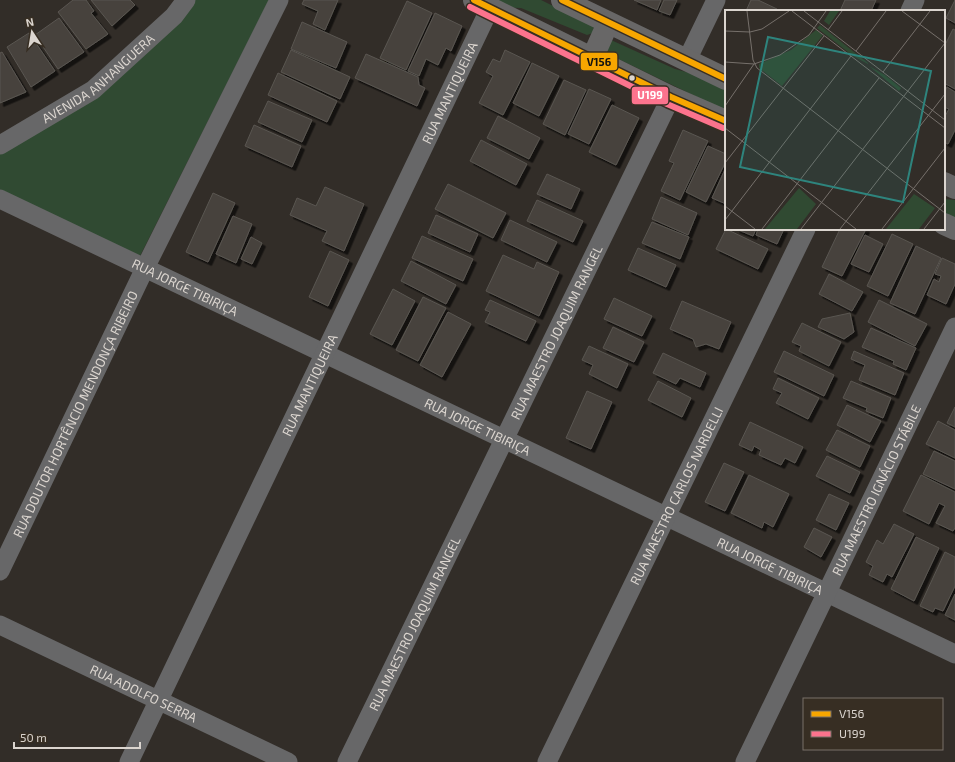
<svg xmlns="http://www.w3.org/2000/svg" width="955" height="762" font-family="'Exo 2',sans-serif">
<defs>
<filter id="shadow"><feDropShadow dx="3.5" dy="3.5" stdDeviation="0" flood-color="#0009"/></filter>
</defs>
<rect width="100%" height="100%" fill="#322d28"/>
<!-- green -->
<g fill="#304a32">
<polygon points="193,0 269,0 140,256 0,190 0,153"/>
<polygon points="486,0 541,0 594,26 593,33 587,35 521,8 499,7"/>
<polygon points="611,40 675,69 701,76 726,88 726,111 604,52"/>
<polygon points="944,199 955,200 955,223 944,217"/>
</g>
<!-- building -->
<g fill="#46423d" stroke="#5a5651" filter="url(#shadow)">
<polygon points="73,0 86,0 94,11 91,13 108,34 86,49 58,12"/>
<polygon points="91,0 130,0 135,5 112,26"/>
<polygon points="304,0 338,0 325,30 313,24 318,11 302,4"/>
<polygon points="634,0 661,0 657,10"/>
<polygon points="664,0 677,0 670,15 659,11"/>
<polygon points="751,0 758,0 777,9 776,11 746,11"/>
<polygon points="845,0 876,0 871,11 840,11"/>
<polygon points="955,0 955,23 946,18"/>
<polygon points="407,1 432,13 406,70 380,58"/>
<polygon points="435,13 462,26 451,51 446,48 438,65 426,59 419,76 408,71"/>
<polygon points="59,18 84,52 58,69 35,35"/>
<polygon points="302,22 347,42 336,68 291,49"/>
<polygon points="953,29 955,30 955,89 944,83 944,42 946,43"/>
<polygon points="29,33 55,71 31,87 7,47"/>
<polygon points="291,50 350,77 340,99 281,72"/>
<polygon points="505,50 530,62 503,115 479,103 493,76 486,72 493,59 500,62"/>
<polygon points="2,52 26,92 0,103 0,53"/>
<polygon points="366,54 418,77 419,85 425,88 417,106 355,78"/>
<polygon points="532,63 559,76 539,116 513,103"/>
<polygon points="278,73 337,101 327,122 268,95"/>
<polygon points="564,80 586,90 565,135 543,124"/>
<polygon points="947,87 955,92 955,130 948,144 944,142 944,118 949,109 944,107 944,93"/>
<polygon points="589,89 611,99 589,144 568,134"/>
<polygon points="268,101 312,120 302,142 258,122"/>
<polygon points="612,105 639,118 616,165 589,152"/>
<polygon points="498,116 540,138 529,159 487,138"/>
<polygon points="254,125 301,146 292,167 245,146"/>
<polygon points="683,130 708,141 680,200 661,191 674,163 669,161"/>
<polygon points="481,140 527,164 516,185 470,161"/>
<polygon points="708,146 726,154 726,161 706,202 686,192"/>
<polygon points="726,167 726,204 712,198"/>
<polygon points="547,174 580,189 571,209 537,194"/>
<polygon points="448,184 506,213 493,238 435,209"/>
<polygon points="325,187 364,204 344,251 322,241 327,231 290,215 297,198 316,206"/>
<polygon points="213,193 235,203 208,262 186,252"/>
<polygon points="661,197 697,213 688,235 652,219"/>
<polygon points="537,200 583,221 573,242 527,221"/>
<polygon points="436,215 478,234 470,252 428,233"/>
<polygon points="233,216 252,224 236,263 216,254"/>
<polygon points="510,220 557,242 547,262 501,240"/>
<polygon points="652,222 689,237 680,259 642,243"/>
<polygon points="726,229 768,249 758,269 716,249"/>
<polygon points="736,229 756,229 753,236"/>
<polygon points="758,229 784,229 777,244 756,235"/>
<polygon points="840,229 866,229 842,276 822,267"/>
<polygon points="892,234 913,244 888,296 867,286"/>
<polygon points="865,235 883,244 869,272 851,264"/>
<polygon points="422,236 473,259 463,281 412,258"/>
<polygon points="251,237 262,243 252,264 241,259"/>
<polygon points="916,246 941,258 915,314 890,303"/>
<polygon points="638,248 676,265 666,287 628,270"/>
<polygon points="330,251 349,260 328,306 309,297"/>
<polygon points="503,255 534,269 537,262 559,272 539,316 486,291"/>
<polygon points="942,258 955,264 955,284 946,304 927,295 934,279 939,282 941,276 935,274"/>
<polygon points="411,261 456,285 446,304 401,281"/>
<polygon points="829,274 863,292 852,311 819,294"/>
<polygon points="393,289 415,301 392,345 370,334"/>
<polygon points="423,297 446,308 418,361 396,350"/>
<polygon points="614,298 652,316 642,336 604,319"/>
<polygon points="490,300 536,321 526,341 485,322 490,312 485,310"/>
<polygon points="879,300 927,324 915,346 868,322"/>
<polygon points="682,301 731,322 719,349 706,344 696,347 693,339 670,329"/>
<polygon points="448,312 471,324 442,377 420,365"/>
<polygon points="850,313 854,332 844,339 818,327 822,319"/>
<polygon points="802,323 841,342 829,366 799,351 801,346 792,342"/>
<polygon points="613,327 644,342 634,362 603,348"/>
<polygon points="871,328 916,348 906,370 893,364 894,361 862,347"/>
<polygon points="589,346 628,364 617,388 589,374 593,365 582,360"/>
<polygon points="784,351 834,375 824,396 774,372"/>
<polygon points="854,351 904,373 895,395 859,380 865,365 851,359"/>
<polygon points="663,353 706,373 700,387 680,378 676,384 653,373"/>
<polygon points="778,378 819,398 808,419 776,403 782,393 773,389"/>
<polygon points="658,381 691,398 682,417 648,400"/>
<polygon points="851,381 891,398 883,418 866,411 867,408 843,398"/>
<polygon points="587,391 612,402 591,449 566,438"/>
<polygon points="847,405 881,421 870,442 837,425"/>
<polygon points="955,407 955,427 947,423"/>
<polygon points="938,421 955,430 955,458 926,444"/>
<polygon points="750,422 803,447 795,463 785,458 781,465 759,455 761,450 754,446 752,451 739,445"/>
<polygon points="837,430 870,446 860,467 826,450"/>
<polygon points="934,451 955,461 955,489 923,474"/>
<polygon points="827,456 860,472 850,493 816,476"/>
<polygon points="724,463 744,472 725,511 705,502"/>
<polygon points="749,475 789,494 773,527 764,522 762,528 731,513"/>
<polygon points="921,475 955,492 955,528 953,531 936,523 945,506 939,503 929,524 903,511"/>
<polygon points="829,494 849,503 836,530 816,520"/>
<polygon points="894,524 914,534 892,577 887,574 883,582 869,575 873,566 866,562 877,540 883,544"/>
<polygon points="814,528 832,537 821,557 804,547"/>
<polygon points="916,537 939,548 914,601 891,589"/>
<polygon points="945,552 955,557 955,586 943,611 935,608 933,612 920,606"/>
<polygon points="955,594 955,620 945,615"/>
</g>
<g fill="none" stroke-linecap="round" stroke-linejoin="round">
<!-- minor -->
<g stroke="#676768" stroke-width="19">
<polyline points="910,11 915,0"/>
<polyline points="687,60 716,0"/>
<path id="s1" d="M0 145 93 90 174 16 186 0"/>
<path id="s2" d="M0 199 955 654"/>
<path id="s3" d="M0 571 145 268 279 0"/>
<path id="s4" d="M0 625 288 762"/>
<path id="s5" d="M129 762 490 8"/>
<path id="s6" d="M347 762 671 97"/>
<path id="s7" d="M547 762 806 229"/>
<path id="s8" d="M745 762 955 327"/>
</g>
<!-- major -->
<g stroke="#686767" stroke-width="22">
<polyline points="474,0 671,97 726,121"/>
<polyline points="562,0 726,79"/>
<polyline points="592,59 608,23"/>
<polyline points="944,183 955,188"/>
<polyline points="944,224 955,229"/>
</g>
<defs>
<g id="bus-1">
<polyline points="474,0 671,97 726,121"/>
<polyline points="562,0 726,79"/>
</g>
<polyline id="bus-2" points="470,7 667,104 723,128"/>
</defs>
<!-- bus-1 casing -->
<use href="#bus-1" stroke="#372e23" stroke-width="9"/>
<!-- bus-2 casing -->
<use href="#bus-2" stroke="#372e23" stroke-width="9"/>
<!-- bus-1 -->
<use href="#bus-1" stroke="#f7a600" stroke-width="6"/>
<!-- bus-2 -->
<use href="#bus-2" stroke="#fc738d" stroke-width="6"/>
</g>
<!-- markers -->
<circle fill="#dbd5cf" stroke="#372e23" stroke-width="1.5" cx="632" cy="78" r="3.5"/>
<g text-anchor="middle" stroke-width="3" stroke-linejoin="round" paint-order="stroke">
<!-- street labels -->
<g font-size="13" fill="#dbd5cf" stroke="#372e23">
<text dy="5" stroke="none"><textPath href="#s1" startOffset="119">AVENIDA ANHANGUERA</textPath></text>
<text dy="5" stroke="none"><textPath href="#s5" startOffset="742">RUA MANTIQUEIRA</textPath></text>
<text dy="5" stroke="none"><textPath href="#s2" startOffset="205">RUA JORGE TIBIRIÇA</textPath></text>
<text dy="5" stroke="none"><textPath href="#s6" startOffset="478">RUA MAESTRO JOAQUIM RANGEL</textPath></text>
<text dy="5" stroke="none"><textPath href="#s5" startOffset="418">RUA MANTIQUEIRA</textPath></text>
<text dy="5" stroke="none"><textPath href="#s3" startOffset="174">RUA DOUTOR HORTÊNCIO MENDONÇA RIBEIRO</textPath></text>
<text dy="5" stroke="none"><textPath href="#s2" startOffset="529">RUA JORGE TIBIRIÇA</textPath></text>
<text dy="5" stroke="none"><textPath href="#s8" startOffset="302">RUA MAESTRO IGNÁCIO STÁBILE</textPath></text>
<text dy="5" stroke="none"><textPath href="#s7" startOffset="296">RUA MAESTRO CARLOS NARDELLI</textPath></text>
<text dy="5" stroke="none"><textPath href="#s2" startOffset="853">RUA JORGE TIBIRIÇA</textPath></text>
<text dy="5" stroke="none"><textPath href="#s6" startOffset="154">RUA MAESTRO JOAQUIM RANGEL</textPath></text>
<text dy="5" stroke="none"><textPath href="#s4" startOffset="159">RUA ADOLFO SERRA</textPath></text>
</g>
</g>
<!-- overview -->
<g transform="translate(725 10)">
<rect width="220" height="220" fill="#322d28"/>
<path d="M105 1H114L104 15 99 11ZM95 15 143 53V54L128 46 92 18ZM91 20 98 25 57 76 34 58V54L66 40ZM144 56 160 65 176 78 174 81ZM74 178 91 194 72 219H40ZM189 184 210 198 194 219H161Z" fill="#304a32"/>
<path fill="none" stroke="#76706b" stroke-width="1" d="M22 1 28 50 32 58 220 203M67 1 220 118M79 1 220 110M177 1 220 33M103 20 117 1M0 21 25 22 37 19 64 1M131 41 161 1M0 52 29 54 55 45 84 25 101 1M158 62 205 1M0 96 29 54M0 118 131 219M0 153 99 26M0 196 30 219M0 210 126 46M37 219 154 68M76 219 220 33M115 219 220 84M157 219 220 138M199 219 220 192"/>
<path fill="#2e847d" fill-opacity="0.15" stroke="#2e847d" stroke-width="2" d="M43 27 206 61 178 192 15 157Z"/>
<rect width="220" height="220" fill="none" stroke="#dbd5cf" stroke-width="2"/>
</g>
<g stroke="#372e23" stroke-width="1.5">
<rect x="580" y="52" width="38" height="19" rx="4" fill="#f7a600"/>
<rect x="631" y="86" width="38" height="19" rx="4" fill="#fc738d"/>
</g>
<g font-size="11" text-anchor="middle" font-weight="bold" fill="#fff">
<text x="650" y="99">U199</text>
</g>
<g font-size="11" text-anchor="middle" font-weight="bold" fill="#111">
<text x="599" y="66">V156</text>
</g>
<!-- legend -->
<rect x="803" y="698" width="140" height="52" fill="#372e23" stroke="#797168"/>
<rect x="811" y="711" width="20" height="6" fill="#f7a600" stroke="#797168"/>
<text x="839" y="718" font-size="12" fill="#dbd5cf">V156</text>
<rect x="811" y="731" width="20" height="6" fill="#fc738d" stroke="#797168"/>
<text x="839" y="738" font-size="12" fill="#dbd5cf">U199</text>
<!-- north arrow -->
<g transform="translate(32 32) rotate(348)" stroke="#372e23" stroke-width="3" paint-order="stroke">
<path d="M0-3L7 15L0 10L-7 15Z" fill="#dbd5cf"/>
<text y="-6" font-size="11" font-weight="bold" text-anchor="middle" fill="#dbd5cf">N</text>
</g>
<!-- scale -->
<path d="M14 742v6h126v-6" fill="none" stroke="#dbd5cf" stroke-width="2"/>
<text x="20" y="742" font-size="12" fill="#dbd5cf" stroke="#372e23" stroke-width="3" paint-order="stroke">50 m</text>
</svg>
